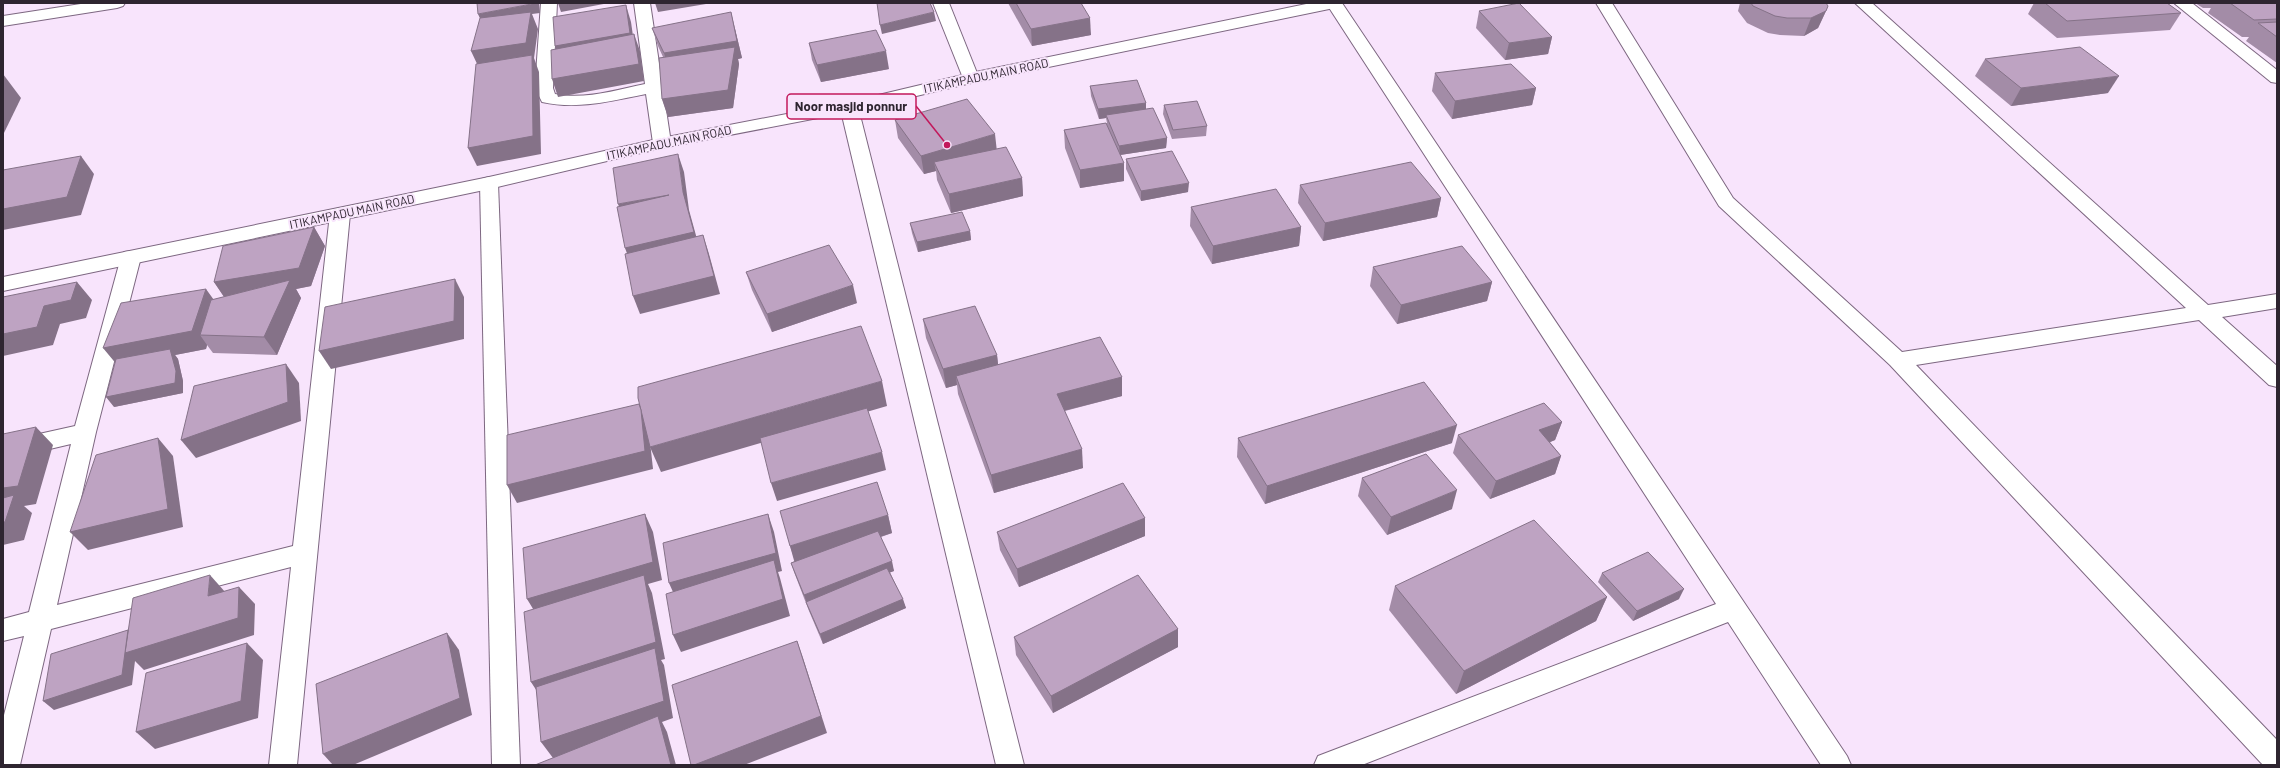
<svg xmlns="http://www.w3.org/2000/svg" width="2280" height="768" font-family="Barlow,sans-serif">
<rect width="100%" height="100%" fill="#f8e4fc"/>
<g fill="none" stroke-linecap="round" stroke-linejoin="round">
<defs>
<g id="street">
<polygon points="87,3 125,3 123,6 117,8 3,26 3,16"/>
<path d="M541 3H557L553 88 555 94C584 100 617 90 645 84L634 3H650L671 143 668 147H656L653 143 646 94C611 101 578 110 542 102L535 88Z"/>
<polygon points="933,3 949,3 979,78 977,82 965,82 963,78"/>
<polygon points="1326,3 1342,3 1847,756 1851,765 1821,765 1728,622 1362,765 1314,765 1318,756 1716,604"/>
<polygon points="1596,3 1612,3 1733,198 1902,352 2186,308 1855,3 1872,3 2208,305 2277,294 2277,308 2222,317 2277,366 2277,387 2269,385 2199,320 1916,365 2277,740 2277,765 2263,765 1890,365 1719,206"/>
<polygon points="2174,3 2192,3 2277,70 2277,83 2271,82"/>
<polygon points="849,102 855,103 858,107 1024,765 996,765 840,107 843,103"/>
<polygon points="489,177 496,179 498,183 520,765 492,765 480,183 482,179"/>
<polygon points="340,208 347,210 350,214 297,765 269,765 291,567 51,629 20,765 3,765 3,719 24,636 3,641 3,619 29,612 71,444 3,460 3,442 75,426 121,257 124,252 131,251 138,252 141,257 96,432 57,605 293,546 330,214 333,210"/>
</g>
<polygon id="secondary" points="1311,3 1342,3 1340,6 1334,8 971,83 849,112 662,148 489,189 3,291 3,277 489,177 662,138 849,102 971,73"/>
</defs>
<!-- street casing -->
<use href="#street" stroke="#7d6781" stroke-width="2"/>
<!-- secondary casing -->
<use href="#secondary" stroke="#7d6781" stroke-width="2"/>
<!-- street -->
<use href="#street" fill="#fff" fill-rule="evenodd"/>
<!-- secondary -->
<use href="#secondary" fill="#fff" fill-rule="evenodd"/>
</g>
<!-- wall -->
<g fill="#a38ca7">
<polygon points="1008,3 1081,3 1091,35 1032,46"/>
<polygon points="1740,3 1826,3 1826,11 1818,28 1804,36 1780,35 1768,33 1747,23 1738,11"/>
<polygon points="2034,3 2167,3 2181,13 2170,30 2057,38 2028,14"/>
<polygon points="2195,3 2277,3 2277,63 2246,41 2249,37 2242,37 2208,13 2211,8 2203,8"/>
<polygon points="1479,11 1552,37 1548,54 1505,60 1476,28"/>
<polygon points="652,28 735,29 742,58 738,59 739,64 733,108 668,117 662,99 663,57 658,46"/>
<polygon points="809,43 889,69 821,82 812,60"/>
<polygon points="1985,59 2108,93 2011,106 1975,76"/>
<polygon points="1435,73 1536,88 1532,105 1452,119 1432,91"/>
<polygon points="1090,86 1146,103 1146,109 1167,138 1166,148 1120,155 1124,181 1080,188 1065,148 1064,130 1107,123 1106,118 1099,119 1091,96"/>
<polygon points="1164,105 1207,126 1206,136 1172,139 1163,114"/>
<polygon points="895,120 996,149 1022,178 1023,196 951,213 937,180 936,171 924,174 898,138"/>
<polygon points="1126,159 1188,192 1141,201 1126,169"/>
<polygon points="1300,185 1441,198 1437,217 1323,241 1298,203"/>
<polygon points="1191,207 1301,227 1299,246 1212,264 1190,226"/>
<polygon points="910,223 970,231 971,240 918,252 912,233"/>
<polygon points="314,227 325,246 311,286 296,289 301,298 277,355 213,353 207,345 206,349 175,355 178,359 183,381 183,393 114,407 213,300 224,297 214,282"/>
<polygon points="1373,267 1492,282 1487,301 1397,324 1370,286"/>
<polygon points="746,272 857,303 772,332 752,290"/>
<polygon points="923,319 997,355 998,364 1122,377 1122,396 1065,411 1083,468 994,493 958,394 957,385 946,388 926,338"/>
<polygon points="1562,422 1555,440 1550,442 1561,456 1555,474 1490,499 1453,453 1458,435"/>
<polygon points="1238,438 1452,443 1265,504 1237,457"/>
<polygon points="1362,478 1452,509 1387,535 1358,496"/>
<polygon points="888,515 892,533 881,537 894,571 890,572 906,608 823,644 809,611 794,572 791,563 795,561 790,546"/>
<polygon points="1145,518 1145,536 1019,587 1000,550 997,532"/>
<polygon points="1602,573 1679,599 1633,621 1598,582"/>
<polygon points="1395,586 1607,597 1596,621 1456,694 1389,610"/>
<polygon points="1178,629 1178,647 1053,713 1016,655 1014,637"/>
</g>
<!-- shaded-wall -->
<g fill="#857288">
<polygon points="537,3 539,3 540,13 532,14 538,29 534,58 539,72 541,154 477,166 468,148 479,68 471,51 482,23 478,14"/>
<polygon points="558,3 609,3 561,12"/>
<polygon points="655,3 712,3 658,12"/>
<polygon points="626,5 631,22 635,50 561,63 555,46"/>
<polygon points="1826,11 1818,28 1804,36 1811,18"/>
<polygon points="731,12 742,58 738,59 739,64 733,108 668,117 662,99 669,71 664,53"/>
<polygon points="934,12 936,21 882,34 880,25"/>
<polygon points="1090,18 1091,35 1032,46 1031,29"/>
<polygon points="634,34 640,51 644,81 558,97 552,79"/>
<polygon points="1552,37 1548,54 1505,60 1509,43"/>
<polygon points="886,51 889,69 821,82 817,65"/>
<polygon points="3,74 21,98 3,135"/>
<polygon points="2119,76 2108,93 2011,106 2021,88"/>
<polygon points="1536,88 1532,105 1452,119 1455,101"/>
<polygon points="1146,103 1146,113 1106,115 1106,118 1099,119 1098,109"/>
<polygon points="995,134 997,152 934,162 936,171 924,174 921,156"/>
<polygon points="1167,138 1166,148 1120,155 1119,146"/>
<polygon points="678,154 684,172 689,210 700,250 632,267 625,248 683,192"/>
<polygon points="81,156 94,174 81,215 3,230 3,209"/>
<polygon points="1124,163 1124,181 1080,188 1080,170"/>
<polygon points="1022,178 1023,196 951,213 949,194"/>
<polygon points="1189,183 1188,192 1141,201 1141,191"/>
<polygon points="669,195 625,222 618,204"/>
<polygon points="1441,198 1437,217 1323,241 1325,223"/>
<polygon points="314,227 325,246 311,286 296,289 301,298 277,355 264,337 227,301 214,282"/>
<polygon points="1301,227 1299,246 1212,264 1213,246"/>
<polygon points="970,231 971,240 918,252 917,242"/>
<polygon points="703,235 709,254 720,294 640,314 633,296"/>
<polygon points="455,279 464,297 464,339 331,369 319,351"/>
<polygon points="77,282 92,300 86,318 60,324 53,345 3,356 3,334"/>
<polygon points="1492,282 1487,301 1397,324 1401,305"/>
<polygon points="853,285 857,303 772,332 767,314"/>
<polygon points="206,289 219,307 200,335 207,345 206,349 175,355 178,359 183,381 183,393 114,407 106,397 118,366 103,348"/>
<polygon points="997,355 999,373 956,376 957,385 946,388 943,369"/>
<polygon points="286,364 299,383 301,421 196,458 181,440"/>
<polygon points="1122,377 1122,396 1059,412 1057,394"/>
<polygon points="882,381 887,406 661,472 650,447"/>
<polygon points="640,404 648,423 653,469 517,503 507,485"/>
<polygon points="1562,422 1555,440 1533,449 1539,430"/>
<polygon points="1457,425 1452,443 1265,504 1267,486"/>
<polygon points="36,427 53,445 36,504 24,506 32,513 24,540 3,545 3,488"/>
<polygon points="158,438 173,456 183,527 88,550 70,532"/>
<polygon points="1082,449 1083,468 994,493 991,475"/>
<polygon points="882,452 886,470 777,501 771,483"/>
<polygon points="1561,456 1555,474 1490,499 1496,481"/>
<polygon points="1457,490 1452,509 1387,535 1391,517"/>
<polygon points="645,514 653,532 662,580 648,584 652,593 665,659 661,660 664,665 673,718 662,722 667,732 676,765 553,758 541,742 542,699 531,682 538,617 527,599"/>
<polygon points="768,514 774,532 782,571 778,572 780,578 790,616 681,652 673,635 677,601 669,583"/>
<polygon points="888,515 892,533 795,564 790,546"/>
<polygon points="1145,518 1145,536 1019,587 1017,569"/>
<polygon points="892,561 894,571 807,604 804,595"/>
<polygon points="210,575 226,593 208,596"/>
<polygon points="239,587 255,604 254,635 144,670 135,661 132,685 54,710 43,701 128,630 137,640"/>
<polygon points="1684,589 1679,599 1633,621 1637,611"/>
<polygon points="1607,597 1596,621 1456,694 1464,671"/>
<polygon points="903,599 906,608 823,644 820,634"/>
<polygon points="1178,629 1178,647 1053,713 1051,696"/>
<polygon points="447,633 459,650 472,715 353,765 333,765 323,754"/>
<polygon points="797,641 803,658 827,733 744,765 694,765"/>
<polygon points="247,643 263,660 258,718 155,749 136,732"/>
</g>
<!-- building -->
<g fill="#bea3c2" stroke="#857288">
<polygon points="477,3 537,3 478,14"/>
<polygon points="877,3 930,3 934,12 880,25"/>
<polygon points="1016,3 1081,3 1090,18 1031,29"/>
<polygon points="1519,3 1552,37 1509,43 1479,11"/>
<polygon points="1751,3 1826,3 1828,6 1826,11 1811,18 1787,18 1775,16 1753,6"/>
<polygon points="2045,3 2167,3 2181,13 2067,21"/>
<polygon points="2230,3 2277,3 2277,19 2254,20"/>
<polygon points="626,5 630,33 555,46 553,17"/>
<polygon points="531,12 526,43 471,51 480,18"/>
<polygon points="731,12 737,41 664,53 652,28"/>
<polygon points="2277,22 2277,37 2258,23"/>
<polygon points="876,30 886,51 817,65 809,43"/>
<polygon points="634,34 639,64 552,79 551,50"/>
<polygon points="735,47 728,90 662,99 659,58"/>
<polygon points="2080,47 2119,76 2021,88 1985,59"/>
<polygon points="532,55 533,136 468,148 476,64"/>
<polygon points="1511,64 1536,88 1455,101 1435,73"/>
<polygon points="1137,80 1146,103 1098,109 1090,86"/>
<polygon points="967,99 995,134 921,156 895,120"/>
<polygon points="1197,101 1207,126 1173,130 1164,105"/>
<polygon points="1153,108 1167,138 1119,146 1106,115"/>
<polygon points="1106,123 1124,163 1080,170 1064,130"/>
<polygon points="1006,147 1022,178 949,194 934,162"/>
<polygon points="1172,151 1189,183 1141,191 1126,159"/>
<polygon points="678,154 683,192 694,232 625,248 617,207 669,195 618,204 613,168"/>
<polygon points="81,156 67,197 3,209 3,170"/>
<polygon points="1411,162 1441,198 1325,223 1300,185"/>
<polygon points="1276,189 1301,227 1213,246 1191,207"/>
<polygon points="962,212 970,231 917,242 910,223"/>
<polygon points="314,227 299,268 214,282 223,246"/>
<polygon points="703,235 714,276 633,296 625,254"/>
<polygon points="829,245 853,285 767,314 746,272"/>
<polygon points="1462,246 1492,282 1401,305 1373,267"/>
<polygon points="455,279 454,321 319,351 325,307"/>
<polygon points="290,280 264,337 200,335 211,300"/>
<polygon points="77,282 71,300 44,306 37,327 3,334 3,297"/>
<polygon points="206,289 192,331 103,348 121,303"/>
<polygon points="975,306 997,355 943,369 923,319"/>
<polygon points="861,326 882,381 650,447 638,398 638,387"/>
<polygon points="1100,337 1122,377 1057,394 1082,449 991,475 956,376"/>
<polygon points="170,349 176,371 175,383 106,397 116,359"/>
<polygon points="286,364 288,402 181,440 194,386"/>
<polygon points="1424,382 1457,425 1267,486 1238,438"/>
<polygon points="1544,403 1562,422 1539,430 1561,456 1496,481 1458,435"/>
<polygon points="639,404 641,410 645,451 507,485 507,435"/>
<polygon points="867,408 882,452 771,483 760,438"/>
<polygon points="36,427 18,486 3,488 3,434"/>
<polygon points="158,438 168,509 70,532 96,455"/>
<polygon points="1426,454 1457,490 1391,517 1362,478"/>
<polygon points="877,482 888,515 790,546 780,511"/>
<polygon points="1123,483 1145,518 1017,569 997,532"/>
<polygon points="14,495 5,522 3,522 3,498"/>
<polygon points="645,514 653,562 527,599 523,548"/>
<polygon points="768,514 776,553 669,583 663,543"/>
<polygon points="1534,520 1607,597 1464,671 1395,586"/>
<polygon points="878,531 892,561 804,595 791,563"/>
<polygon points="1648,552 1684,589 1637,611 1602,573"/>
<polygon points="774,560 783,599 673,635 666,594"/>
<polygon points="887,568 903,599 820,634 806,602"/>
<polygon points="210,575 208,596 239,587 238,618 125,653 133,598"/>
<polygon points="644,575 656,642 531,682 524,612"/>
<polygon points="1138,575 1178,629 1051,696 1014,637"/>
<polygon points="128,630 122,675 43,701 51,654"/>
<polygon points="447,633 460,698 323,754 316,684"/>
<polygon points="797,641 821,716 694,765 691,765 672,685"/>
<polygon points="247,643 241,701 136,732 146,673"/>
<polygon points="655,648 664,701 541,742 536,687"/>
<polygon points="658,716 671,765 535,765"/>
</g>
<g text-anchor="middle" stroke-width="4" stroke-linejoin="round" paint-order="stroke">
<!-- street labels -->
<g font-size="12" fill="#2e2530" stroke="#f8e4fc">
<text transform="translate(986 76) rotate(-12)" y="4">ITIKAMPADU MAIN ROAD</text>
<text transform="translate(669 143) rotate(-12)" y="4">ITIKAMPADU MAIN ROAD</text>
<text transform="translate(352 212) rotate(-12)" y="4">ITIKAMPADU MAIN ROAD</text>
</g>
</g>
<!-- callouts -->
<path fill="none" stroke="#c2185b" stroke-width="1.5" d="M947 145L916 106"/>
<circle fill="#c2185b" stroke="#f8e4fc" stroke-width="1.5" cx="947" cy="145" r="4"/>
<rect fill="#f8e4fc" stroke="#c2185b" stroke-width="1.5" x="787" y="94" width="129" height="25" rx="4"/>
<g font-size="13" text-anchor="middle" font-weight="bold" fill="#2e2530">
<text x="851" y="111">Noor masjid ponnur</text>
</g>
<!-- border -->
<rect width="2280" height="768" fill="none" stroke="#2e2530" stroke-width="8"/>
</svg>
